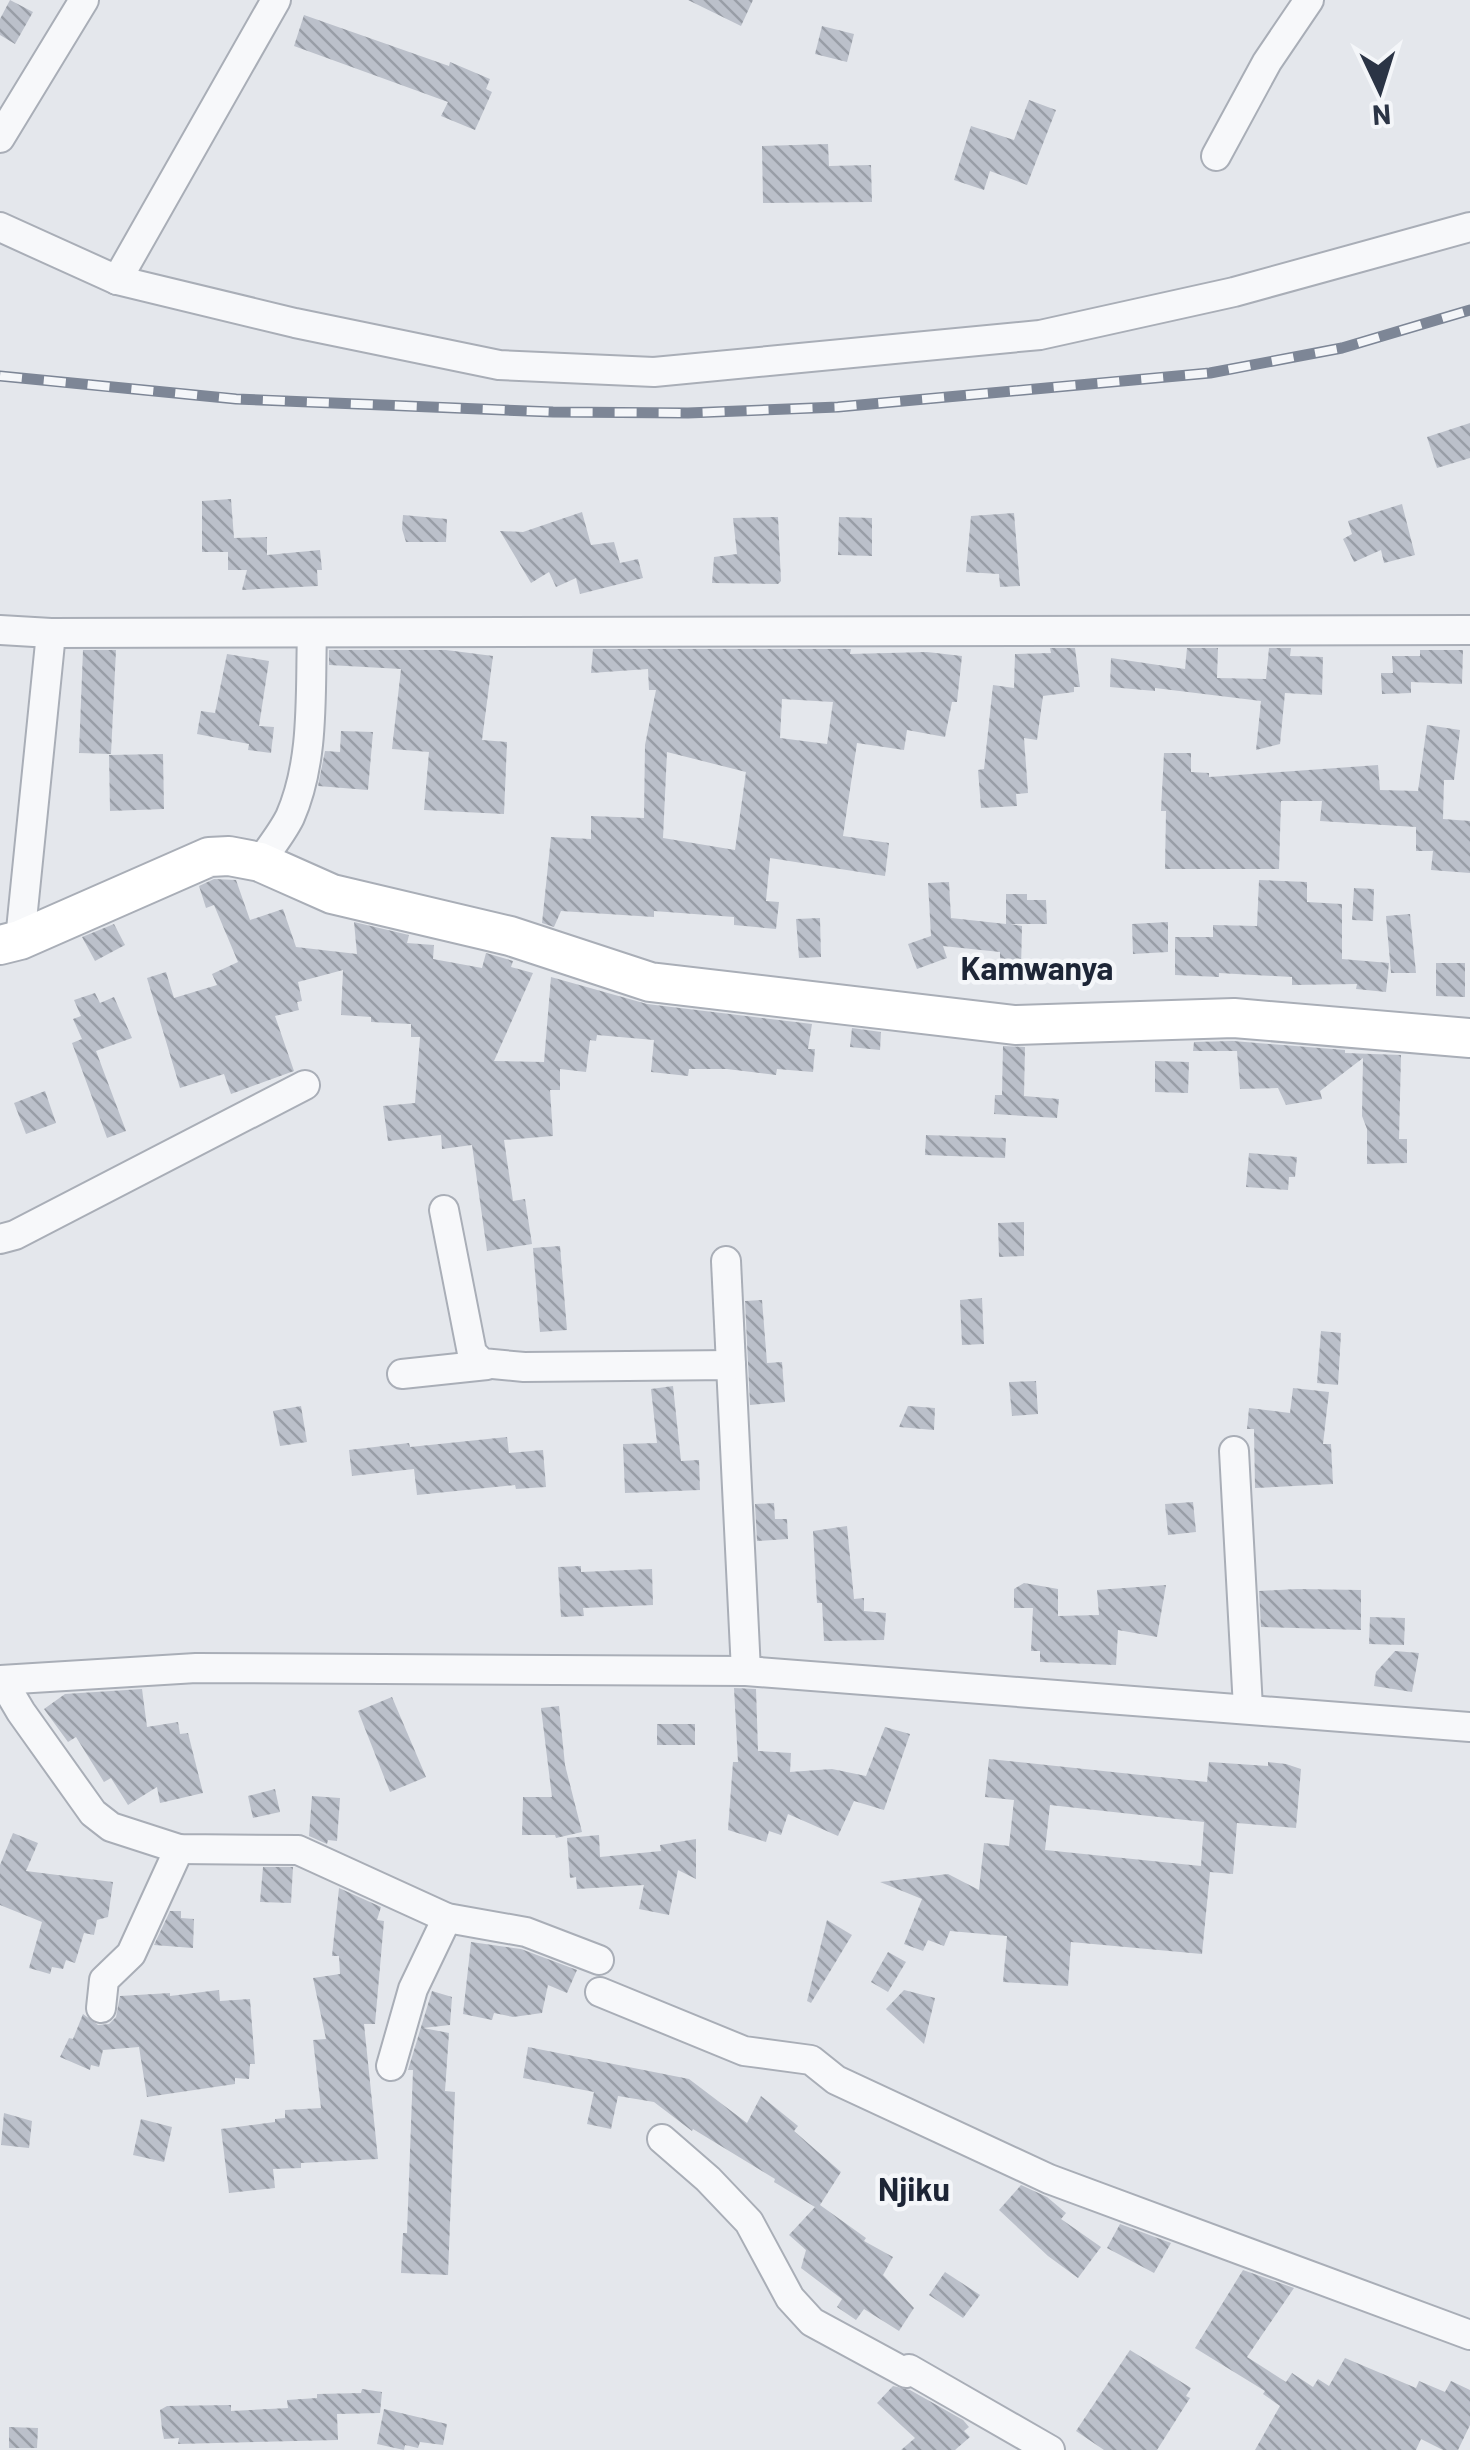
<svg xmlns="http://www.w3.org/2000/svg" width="1470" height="2450" font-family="Barlow,sans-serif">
<defs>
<pattern id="building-back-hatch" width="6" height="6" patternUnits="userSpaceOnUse" patternTransform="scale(2.5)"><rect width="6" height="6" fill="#bbc0ca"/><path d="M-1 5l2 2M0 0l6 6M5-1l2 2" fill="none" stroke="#989da6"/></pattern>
</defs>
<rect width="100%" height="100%" fill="#e4e7ec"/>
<!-- building -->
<g fill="url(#building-back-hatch)" fill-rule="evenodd">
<polygon points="10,0 33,12 15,44 0,35 0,19"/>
<polygon points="688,0 753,0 741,26"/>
<polygon points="304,15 449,66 450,62 490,79 486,89 492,92 475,130 441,116 448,102 294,46"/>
<polygon points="822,26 854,34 847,62 815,54"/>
<polygon points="1029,100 1056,110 1027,185 990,171 984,190 954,180 971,126 1014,140"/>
<polygon points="828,144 829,166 871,165 872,202 763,203 762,146"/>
<polygon points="1470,423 1470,458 1437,468 1427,437"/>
<polygon points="231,499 234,538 267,537 267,555 320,550 322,570 317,570 318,586 242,590 247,570 228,570 228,552 202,552 202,501"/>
<polygon points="1402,504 1415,555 1384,563 1381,550 1354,562 1343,539 1352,534 1348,521"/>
<polygon points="582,512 591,545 614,542 620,563 638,559 643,578 580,594 576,578 556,587 549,572 531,583 500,531 523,532"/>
<polygon points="1014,513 1020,586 1000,587 999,574 966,572 971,516"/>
<polygon points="403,515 447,519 446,542 406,542 402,529"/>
<polygon points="778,517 781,581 778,584 712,583 714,557 737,554 733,518"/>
<polygon points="839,517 872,518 872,556 838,555"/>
<polygon points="1050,648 1075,648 1080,687 1074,687 1074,692 1043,696 1037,740 1024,738 1028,793 1016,794 1017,806 981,808 978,770 984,769 993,685 1014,688 1015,654 1051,653"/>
<polygon points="1187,648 1218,648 1217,678 1266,679 1269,648 1291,648 1290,656 1323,657 1322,695 1285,693 1280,744 1256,750 1261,701 1155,688 1155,691 1110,687 1111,658 1185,669"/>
<path d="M593 649H851L850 654 927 652 962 656 957 702H952L945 737 907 730 904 750 857 743 843 836 889 843 885 876 770 858 766 901 779 902 776 929 734 925V917L654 911V917L561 911 554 927 542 923 551 837 591 839V816L644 818 645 745 656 690H649L648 669 591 673ZM782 699 833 702 827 744 780 738ZM667 752 746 772 735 850 663 838Z"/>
<polygon points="83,650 116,650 111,754 79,753"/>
<polygon points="329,650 446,650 493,656 482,740 507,742 504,814 424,810 429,752 392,749 401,669 329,665"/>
<polygon points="1420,650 1463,650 1462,684 1411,682 1411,693 1382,694 1381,673 1393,673 1392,656 1420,656"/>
<polygon points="227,654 269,661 259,726 274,727 271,753 248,750 249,744 197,734 201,711 215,713"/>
<polygon points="1427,725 1460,730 1454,780 1444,780 1443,819 1470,821 1470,873 1431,870 1433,851 1416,851 1416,827 1320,821 1322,801 1281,801 1279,869 1165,869 1166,811 1161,811 1164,753 1191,753 1191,772 1209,773 1209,777 1378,765 1380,790 1418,791"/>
<polygon points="341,731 373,732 368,790 318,786 325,751 340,752"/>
<polygon points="163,754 164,809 110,811 109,755"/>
<polygon points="214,879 236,880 250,920 283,909 296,947 357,954 354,922 409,935 407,943 434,945 433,959 482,968 486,953 513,961 511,967 533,973 494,1061 544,1062 551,977 647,1004 812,1024 808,1049 815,1049 813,1072 777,1069 776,1075 727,1069 689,1069 688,1076 651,1072 654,1040 597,1035 596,1041 590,1040 586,1072 560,1069 560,1090 550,1090 553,1136 504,1140 513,1201 525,1199 532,1244 487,1251 472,1145 442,1149 441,1135 388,1141 383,1106 415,1103 420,1037 411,1037 411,1024 371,1022 371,1017 341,1015 343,970 298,982 302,1001 297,1002 299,1010 275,1016 294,1071 231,1094 224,1074 180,1088 147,978 166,972 174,998 217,985 212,974 238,962 214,905 206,908 199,886"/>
<polygon points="1259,880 1307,882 1307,902 1342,904 1342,959 1389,963 1386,992 1356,989 1357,984 1292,985 1292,977 1219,973 1219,977 1175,975 1175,937 1213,937 1213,925 1257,926"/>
<polygon points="949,882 951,918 1006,924 1006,894 1027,894 1027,900 1046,900 1047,924 1010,924 1022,926 1021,969 1000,969 1000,952 943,946 947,958 917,969 908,944 931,936 928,883"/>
<polygon points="1354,888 1374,889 1373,921 1352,920"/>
<polygon points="1410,914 1416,973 1391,973 1386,916"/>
<polygon points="820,918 821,957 799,958 796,919"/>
<polygon points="1168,922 1168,952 1133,954 1132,924"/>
<polygon points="114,924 125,945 95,961 82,937"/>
<polygon points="1436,963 1465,963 1465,997 1436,996"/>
<polygon points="95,993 100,1003 114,997 132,1038 96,1051 126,1131 107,1138 72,1043 82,1039 73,1019 81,1016 74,1000"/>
<polygon points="852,1028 881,1032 880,1050 850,1047"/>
<polygon points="1233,1041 1345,1050 1345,1053 1401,1055 1399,1139 1407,1139 1407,1163 1367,1164 1367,1129 1362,1116 1363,1058 1320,1091 1322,1099 1286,1105 1278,1088 1240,1089 1237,1051 1193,1051 1194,1042"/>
<polygon points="1003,1046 1025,1047 1024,1096 1059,1099 1057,1118 994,1114 995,1095 1002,1095"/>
<polygon points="1155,1061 1189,1062 1188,1093 1155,1092"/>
<polygon points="45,1091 56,1123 26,1134 14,1103"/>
<polygon points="926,1135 1006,1138 1005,1158 925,1155"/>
<polygon points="1249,1153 1297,1157 1295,1177 1289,1177 1288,1190 1246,1187"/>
<polygon points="1024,1222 1024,1256 999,1257 998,1223"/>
<polygon points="560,1246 567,1330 540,1332 533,1248"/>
<polygon points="982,1298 984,1344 962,1345 960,1300"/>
<polygon points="762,1300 767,1363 782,1362 785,1402 750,1405 745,1301"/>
<polygon points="1321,1331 1341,1333 1338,1385 1317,1383"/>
<polygon points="1036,1381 1038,1414 1012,1416 1009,1382"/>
<polygon points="673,1386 681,1461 699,1460 700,1490 625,1493 623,1444 657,1443 651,1389"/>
<polygon points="1293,1388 1329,1392 1323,1444 1331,1444 1333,1484 1255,1488 1254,1429 1247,1429 1249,1408 1290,1413"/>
<polygon points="301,1406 307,1442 280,1446 273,1411"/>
<polygon points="908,1406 935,1408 934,1430 899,1427"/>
<polygon points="507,1437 509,1453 543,1450 546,1487 516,1489 515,1485 417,1495 414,1469 352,1476 349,1450 409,1443 410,1447"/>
<polygon points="1193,1502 1196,1532 1168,1535 1165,1504"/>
<polygon points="774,1503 775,1519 787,1519 788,1539 757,1541 755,1504"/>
<polygon points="847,1526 854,1599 864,1598 864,1611 886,1613 884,1640 824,1641 822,1603 817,1603 813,1531"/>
<polygon points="581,1566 581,1572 652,1569 653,1605 583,1608 584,1616 561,1617 558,1567"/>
<polygon points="1024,1583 1058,1589 1058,1616 1099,1615 1097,1590 1166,1585 1157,1637 1118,1630 1116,1665 1040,1662 1040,1651 1031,1651 1033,1608 1014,1608 1014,1589"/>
<polygon points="1297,1589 1361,1590 1361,1630 1261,1627 1259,1591"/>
<polygon points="1370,1617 1405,1618 1404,1645 1369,1644"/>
<polygon points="1395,1651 1419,1653 1412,1692 1374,1686 1376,1672"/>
<polygon points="734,1688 756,1689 758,1751 791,1753 790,1772 832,1769 866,1776 885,1727 910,1734 884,1810 854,1801 838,1836 788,1814 781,1835 769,1831 766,1842 728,1830 733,1762 738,1762"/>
<polygon points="142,1689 147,1727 178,1722 180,1734 188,1733 203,1793 160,1803 157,1787 128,1805 111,1778 104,1782 76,1737 68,1742 44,1709 65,1694"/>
<polygon points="392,1697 426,1777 390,1792 358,1711"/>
<polygon points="559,1706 565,1765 582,1832 556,1838 555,1835 522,1835 523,1797 552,1797 541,1708"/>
<rect x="657" y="1724" width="38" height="21"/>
<path d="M989 1759 1207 1782 1209 1762 1268 1766V1762L1286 1764 1301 1769 1296 1828 1237 1823 1233 1874 1210 1872 1202 1954 1071 1942 1068 1986 1003 1982 1007 1936 950 1931 944 1946 928 1940 923 1951 904 1944 922 1899 880 1882 948 1874 979 1890 984 1843 1009 1846 1014 1800 985 1797ZM1050 1805 1204 1822 1201 1866 1045 1850Z"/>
<polygon points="275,1789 280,1812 253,1818 248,1796"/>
<polygon points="312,1796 340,1798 337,1841 328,1840 327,1844 309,1836"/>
<polygon points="13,1833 38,1843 26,1871 113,1882 108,1917 97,1920 94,1935 84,1933 75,1963 66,1960 63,1969 52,1967 50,1974 29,1968 42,1922 0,1905 0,1865"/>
<polygon points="599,1835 600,1857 661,1851 660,1845 696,1839 696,1879 678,1870 669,1915 639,1909 644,1885 577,1889 576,1877 570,1878 567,1838"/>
<polygon points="263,1867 293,1867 291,1903 260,1902"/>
<polygon points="339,1888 381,1907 377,1920 384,1921 375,2024 364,2024 378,2159 301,2163 301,2168 273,2169 275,2188 229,2193 221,2129 275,2122 275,2119 285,2118 285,2110 321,2108 313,2040 326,2039 313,1978 340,1974 339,1956 332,1956"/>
<polygon points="170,1911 181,1911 181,1918 194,1919 193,1948 154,1945"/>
<polygon points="827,1920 852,1935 811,2003 807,2001"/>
<polygon points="471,1942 521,1949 577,1970 567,1993 548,1985 542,2013 513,2017 494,2013 492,2020 463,2014"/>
<polygon points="888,1952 906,1962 888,1992 871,1982"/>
<polygon points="219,1990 220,2001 250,1999 255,2064 250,2064 249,2079 235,2078 235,2084 147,2097 139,2047 103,2050 99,2067 91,2065 90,2070 60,2057 69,2038 73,2039 83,2014 98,2025 109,2024 116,2017 120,1996 170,1993 170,1996"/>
<polygon points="904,1990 935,1998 924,2044 886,2009"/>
<polygon points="432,1991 452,1997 450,2025 423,2028 449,2033 445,2091 455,2092 448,2275 401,2273 403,2233 407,2233 413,2070 408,2070"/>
<polygon points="528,2047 689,2079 747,2123 761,2096 798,2126 794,2131 841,2172 820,2205 866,2238 864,2241 893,2257 883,2275 914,2308 899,2331 864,2309 856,2320 837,2307 842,2299 801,2268 806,2250 789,2235 815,2207 774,2182 775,2179 693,2129 692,2131 654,2102 618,2096 611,2129 587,2124 594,2092 523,2078"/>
<polygon points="4,2113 32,2121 29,2148 1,2145"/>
<polygon points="141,2119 172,2127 164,2162 133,2155"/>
<polygon points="1021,2185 1047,2197 1066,2213 1061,2219 1101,2247 1078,2278 1048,2256 999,2210"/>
<polygon points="1120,2224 1171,2243 1154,2273 1107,2248"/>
<polygon points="1243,2270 1294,2288 1247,2357 1286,2382 1292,2373 1313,2387 1318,2379 1329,2386 1345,2358 1416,2388 1419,2381 1445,2392 1451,2381 1470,2390 1470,2425 1458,2450 1443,2450 1421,2439 1416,2450 1255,2450 1280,2406 1263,2394 1265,2391 1195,2348"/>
<polygon points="945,2272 980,2295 963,2318 929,2295"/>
<polygon points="1130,2350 1191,2388 1186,2396 1190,2398 1157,2450 1104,2450 1076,2431"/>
<polygon points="893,2386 910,2390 963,2420 969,2427 964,2431 970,2437 955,2450 901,2450 915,2438 877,2403"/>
<polygon points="362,2389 382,2392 380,2413 337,2414 338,2440 178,2444 179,2438 164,2439 162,2429 160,2410 167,2406 231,2405 231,2411 288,2408 287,2400 317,2398 317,2394 361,2393"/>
<polygon points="384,2409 447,2424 443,2445 420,2442 418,2448 405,2445 404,2450 377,2444"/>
<polygon points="9,2427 38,2428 37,2448 9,2448"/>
</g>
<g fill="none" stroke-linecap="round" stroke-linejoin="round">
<defs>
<g id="street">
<polyline points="0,138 84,0"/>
<polyline points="1216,156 1267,62 1309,0"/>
<polyline points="0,227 117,280 295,323 499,365 654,372 1040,335 1234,292 1470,227"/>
<polyline points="117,280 276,0"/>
<polyline points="0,630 51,633 1470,630"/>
<path d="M260 862C270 848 282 833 290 817 315 760 310 693 312 633"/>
<polyline points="20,940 51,633"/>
<polyline points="444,1210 472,1353 482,1363 524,1367 731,1365 746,1671"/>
<polyline points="0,1239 15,1235 305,1085"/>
<polyline points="726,1261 731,1365"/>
<polyline points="402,1374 487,1365"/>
<polyline points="1234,1451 1248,1708"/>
<polyline points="0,1680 196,1668 746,1671 1470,1727"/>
<polyline points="2,1680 21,1712 93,1813 111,1827 179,1849 298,1850 447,1918 526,1932 599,1960"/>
<polyline points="600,1992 744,2051 811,2060 836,2080 1049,2179 1470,2335"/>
<polyline points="101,2008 104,1980 131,1954 179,1849"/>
<polyline points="391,2066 413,1989 447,1918"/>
<polyline points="662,2139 708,2179 749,2222 790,2298 812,2322 906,2373 909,2369 1050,2450"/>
</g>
<polyline id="secondary" points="0,945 20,940 209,857 229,856 260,862 332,894 510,936 650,982 1015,1025 1234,1018 1470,1038"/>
</defs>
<!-- street casing -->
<use href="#street" stroke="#a9aeb7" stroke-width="32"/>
<!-- secondary casing -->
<use href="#secondary" stroke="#a9aeb7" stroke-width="42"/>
<!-- street -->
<use href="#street" stroke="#f7f8fa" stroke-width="28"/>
<!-- secondary -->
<use href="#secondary" stroke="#fff" stroke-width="38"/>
<defs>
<polyline id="rail" points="0,376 236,399 553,412 688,413 838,407 1210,373 1342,348 1470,310"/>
</defs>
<!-- rail casing -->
<use href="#rail" stroke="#7d8696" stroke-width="11"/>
<!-- rail -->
<use href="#rail" stroke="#f4f6f9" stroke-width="8" stroke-dasharray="22" stroke-linecap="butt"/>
</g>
<g text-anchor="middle" stroke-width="9" stroke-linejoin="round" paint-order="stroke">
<!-- neighbourhood labels -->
<g font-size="32" font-weight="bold" fill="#1d2536" stroke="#f4f6f9">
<text x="1037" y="980">Kamwanya</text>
<text x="914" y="2201">Njiku</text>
</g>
</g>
<!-- north arrow -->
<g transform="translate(1380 90) rotate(176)" stroke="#f4f6f9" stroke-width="8" paint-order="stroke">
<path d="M0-8L18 38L0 25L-18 38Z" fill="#2b3445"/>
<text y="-15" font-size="28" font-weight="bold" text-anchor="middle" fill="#2b3445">N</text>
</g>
</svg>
